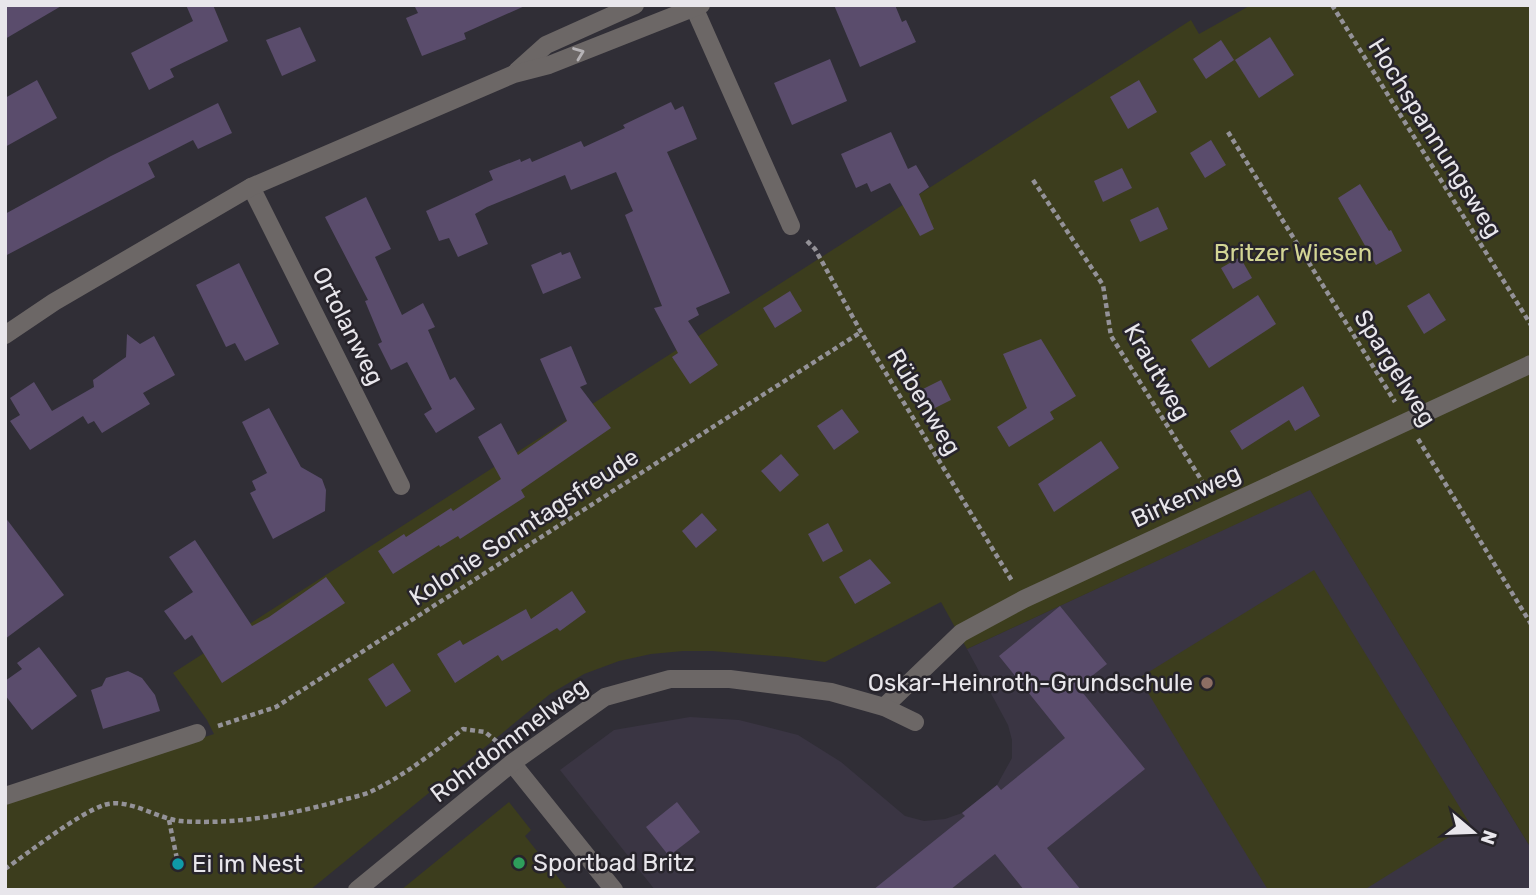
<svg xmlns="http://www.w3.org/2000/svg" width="1536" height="895" font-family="Rubik,sans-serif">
<rect width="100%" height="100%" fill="#302e36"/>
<!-- built -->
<polygon fill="#3a3543" points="1310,489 1531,848 1531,890 655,890 560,770 614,730 690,717 739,720 798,735 841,762 905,816 924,821 945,819 962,813 997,785 1012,758 1012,740 1008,725 967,649"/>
<!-- green -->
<g fill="#3c3d1d">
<polygon points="1251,5 1531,5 1531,848 1310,490 967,649 941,602 825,662 787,657 712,651 683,651 651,654 619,661 584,674 550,694 310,890 5,890 5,802 214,734 207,720 173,673 1191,20 1199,34"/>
<polygon points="1314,570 1470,824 1364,890 1268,890 1139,678"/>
<polygon points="509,802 531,830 525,836 568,890 401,890"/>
</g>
<!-- building -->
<g fill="#5a4c6c">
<polygon points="5,5 63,5 5,39"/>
<polygon points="186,5 213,5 228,41 170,69 174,77 149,90 131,53 193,21"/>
<polygon points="414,5 527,5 464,33 466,39 422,56 406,18 418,13"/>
<polygon points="834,5 895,5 902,22 906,20 916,42 860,67"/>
<polygon points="300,27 316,61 282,76 266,40"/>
<polygon points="1270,37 1294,75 1259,98 1235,60"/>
<polygon points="1221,40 1234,60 1206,79 1193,59"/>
<polygon points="830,59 847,101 792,125 774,83"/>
<polygon points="37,80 57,118 5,147 5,98"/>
<polygon points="1139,80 1157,112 1128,129 1110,97"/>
<polygon points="671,102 675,110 683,106 697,139 667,152 730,293 696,308 699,315 688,321 718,365 690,384 672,357 678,353 654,308 662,306 625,215 633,211 616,172 571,190 565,175 487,207 475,214 488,244 458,257 449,238 439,241 426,211 493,180 489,171 520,159 521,162 530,158 532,162 581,141 584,147 625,128 623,125"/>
<polygon points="218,103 232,133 198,149 193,140 148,163 155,177 5,256 5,214 111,156"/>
<polygon points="891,132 908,169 916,165 929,187 919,194 934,229 920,236 890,183 871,192 867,183 856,188 841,154"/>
<polygon points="1211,140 1226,165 1205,178 1190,153"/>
<polygon points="1122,168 1132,188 1103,202 1094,181"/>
<polygon points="1360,184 1389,231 1391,230 1402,251 1376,265 1338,198"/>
<polygon points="366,197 391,249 375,257 402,315 423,303 435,327 428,330 450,380 455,377 475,409 436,433 424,414 432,409 407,362 391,370 378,344 382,342 365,301 368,300 325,217"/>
<polygon points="1158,207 1168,229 1140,242 1130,220"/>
<polygon points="561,252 562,255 570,252 581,278 543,294 531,265"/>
<polygon points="1240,257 1252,278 1233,289 1221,268"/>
<polygon points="239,263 279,344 245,361 235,343 226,347 196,285"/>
<polygon points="790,291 802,311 775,328 763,308"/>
<polygon points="1429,293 1446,320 1424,334 1407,306"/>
<polygon points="1258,295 1276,324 1209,368 1191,340"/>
<polygon points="127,334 140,344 154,336 175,375 143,393 150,404 102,433 94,421 88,424 83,416 30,450 10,421 20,415 10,398 34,382 52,411 94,387 93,380 126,357"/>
<polygon points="1041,339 1076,396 1050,412 1054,419 1009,447 997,427 1027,408 1003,354"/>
<polygon points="571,346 587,384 580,387 611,428 521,490 525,497 460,539 458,536 440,547 439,545 393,574 378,551 404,534 406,537 451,508 453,511 501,479 478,437 501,423 518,455 567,421 540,359"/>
<polygon points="941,380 951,400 929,411 919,391"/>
<polygon points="1303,386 1320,416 1295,431 1289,420 1242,450 1230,431"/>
<polygon points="269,408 301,467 322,479 326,490 325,511 273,539 250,493 256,490 252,481 267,473 242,422"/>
<polygon points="842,409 859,432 834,450 817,426"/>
<polygon points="1101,441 1119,468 1054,512 1038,484"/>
<polygon points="781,454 799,475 780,492 761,471"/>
<polygon points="702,513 717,530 696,548 682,531"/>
<polygon points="5,517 64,595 5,639"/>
<polygon points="828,523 843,551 823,562 808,534"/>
<polygon points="195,540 252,626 269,617 326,577 345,603 222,683 192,635 185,640 164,611 193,592 169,557"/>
<polygon points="870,559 891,583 855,604 839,577"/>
<polygon points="572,591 586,612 560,631 557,628 502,661 498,655 455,683 437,654 460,640 463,645 526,609 531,619"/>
<polygon points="1060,606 1107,664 1078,687 1145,769 1047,848 1081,890 1024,890 995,854 950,890 873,890 965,816 962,813 997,785 1001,790 1065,738 999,656"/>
<polygon points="39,647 77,696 32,730 5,695 5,681 22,669 17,663"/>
<polygon points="393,663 411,691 386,707 368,679"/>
<polygon points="128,671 142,678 155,695 160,711 103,729 91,690 102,686 106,678"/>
<polygon points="677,802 700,832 669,856 646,827"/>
</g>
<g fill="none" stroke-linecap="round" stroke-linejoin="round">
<!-- path -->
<g stroke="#949298" stroke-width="4.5" stroke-dasharray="5 3.5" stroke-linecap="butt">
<polyline points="1332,5 1531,325"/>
<polyline points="1228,132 1395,402"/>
<polyline points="1033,180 1103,285 1111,336 1207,489"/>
<polyline points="807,241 815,249 861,332 1012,581"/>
<polyline points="1418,439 1531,624"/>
<polyline points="218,726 276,707 861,332"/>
<polyline points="169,820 178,864"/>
<path d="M5 869C31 851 76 815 104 805 128 797 157 819 181 821 233 825 289 815 339 801 349 798 361 796 370 792 404 776 434 752 463 729L485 732 501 745"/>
</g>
<!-- minor -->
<g stroke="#6c6766" stroke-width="18">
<polyline points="693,5 791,226"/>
<polyline points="517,71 546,45 635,5"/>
<polyline points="251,187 401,486"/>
<polyline points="5,335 54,302 251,187 514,74 549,65 701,5"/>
<polyline points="884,707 961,633 1024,599 1531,364"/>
<polyline points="512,763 614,890"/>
<polyline points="5,796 197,733"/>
<polyline points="357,890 512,763 605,697 670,679 730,679 831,692 884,707 915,722"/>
</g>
</g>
<!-- one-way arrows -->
<defs><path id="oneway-chevron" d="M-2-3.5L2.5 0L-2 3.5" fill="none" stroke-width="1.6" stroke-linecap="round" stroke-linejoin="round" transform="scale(1.75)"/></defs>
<use stroke="#b6b3b6" href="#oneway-chevron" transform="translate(579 53) rotate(-21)"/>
<!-- markers -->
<circle fill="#8d6e63" stroke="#27242b" stroke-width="2.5" cx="1207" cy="683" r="7"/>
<circle fill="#2e9e5b" stroke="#27242b" stroke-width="2.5" cx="519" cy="863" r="7"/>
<circle fill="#0f9aa8" stroke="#27242b" stroke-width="2.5" cx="178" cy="864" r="7"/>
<g text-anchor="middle" stroke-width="5" stroke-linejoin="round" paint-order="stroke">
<!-- street labels -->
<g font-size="24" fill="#e8e6eb" stroke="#27242b">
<text transform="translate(1435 138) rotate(58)" y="8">Hochspannungsweg</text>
<text transform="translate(348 326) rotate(63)" y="8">Ortolanweg</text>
<text transform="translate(1395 368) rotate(58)" y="8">Spargelweg</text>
<text transform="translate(1157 372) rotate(60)" y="8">Krautweg</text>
<text transform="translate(924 402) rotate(59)" y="8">Rübenweg</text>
<text transform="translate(1186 496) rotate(-25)" y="8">Birkenweg</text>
<text transform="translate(524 527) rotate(-33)" y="8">Kolonie Sonntagsfreude</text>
<text transform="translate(509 740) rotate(-37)" y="8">Rohrdommelweg</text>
</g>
<!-- park labels -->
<g font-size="24" fill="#d3d594" stroke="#27242b">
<text x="1293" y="261">Britzer Wiesen</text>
</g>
<!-- poi labels -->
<g font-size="24" fill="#e8e6eb" stroke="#27242b" text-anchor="start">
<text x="1193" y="691" text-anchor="end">Oskar-Heinroth-Grundschule</text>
<text x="533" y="871">Sportbad Britz</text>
<text x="192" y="872">Ei im Nest</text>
</g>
</g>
<!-- border -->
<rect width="1536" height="895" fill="none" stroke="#e8e6eb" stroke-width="14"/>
<!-- north arrow -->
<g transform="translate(1473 832) rotate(109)" stroke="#27242b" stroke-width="5" paint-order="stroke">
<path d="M0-5L12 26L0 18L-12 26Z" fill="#e8e6eb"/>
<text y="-10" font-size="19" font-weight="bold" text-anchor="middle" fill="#e8e6eb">N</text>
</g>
</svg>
